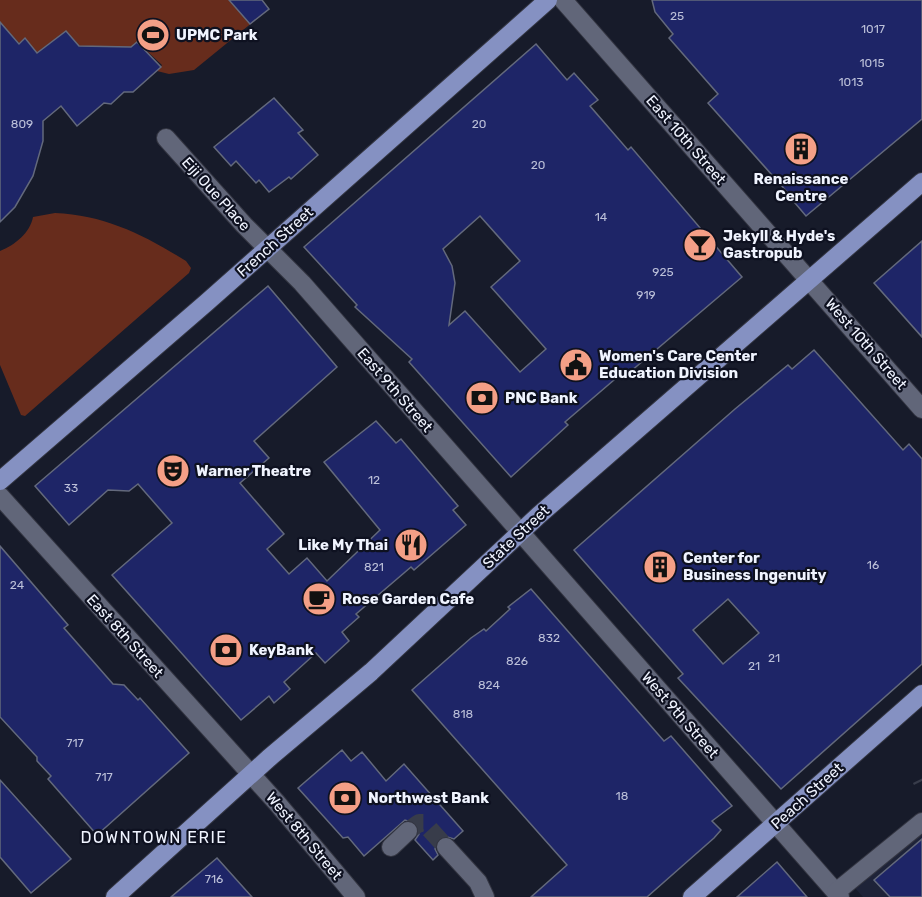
<svg xmlns="http://www.w3.org/2000/svg" width="922" height="897" font-family="Rubik,sans-serif">
<rect width="100%" height="100%" fill="#171b2a"/>
<!-- built -->
<polygon fill="#1e2338" points="922,830 922,897 863,897 855,888"/>
<!-- green -->
<g fill="#672c1c">
<polygon points="0,0 262,0 269,9 194,70 169,74 157,71 162,65 137,42 131,47 79,46 66,31 37,53 25,39 19,43 0,22"/>
<path d="M55 213C105 215 144 235 186 261L191 268 189 273 25 416 21 415 0 365V251C15 245 30 233 33 217Z"/>
</g>
<!-- building -->
<g fill="#1e2567" stroke="#63697c" stroke-width="1.5" fill-rule="evenodd">
<polygon points="229,0 262,0 269,9 250,24"/>
<polygon points="652,0 922,0 922,119 806,216 795,203 796,202 708,103 718,94 669,38 673,34 655,12"/>
<polygon points="0,22 19,44 25,38 37,53 66,31 79,46 131,47 137,42 161,67 133,92 124,92 111,104 104,103 77,126 61,106 43,121 43,141 33,176 15,207 0,222"/>
<path d="M536 44 567 80 574 73 598 100 590 106 628 150 631 147 742 277 624 377 621 374 565 422 568 425 511 477 409 362 412 359 355 307 357 305 304 247ZM480 216 520 261 491 287 546 349 520 372 465 311 449 325 455 283 452 266 443 249Z"/>
<polygon points="274,98 303,130 298,133 318,155 291,179 289,177 269,192 259,180 256,183 236,161 231,166 214,147"/>
<polygon points="922,241 922,337 874,283"/>
<polygon points="268,286 337,367 254,441 269,458 240,483 284,534 267,549 289,574 307,558 327,581 380,530 324,462 376,421 396,443 401,439 458,506 453,510 466,525 414,570 411,567 356,614 359,617 342,632 349,641 325,663 316,653 284,682 290,689 274,703 269,696 241,720 112,575 172,523 138,484 129,491 108,490 69,525 35,486"/>
<path d="M814 350 903 450 909 444 922 459V664L781 789 678 678 683 674 574 550 735 409 788 365 792 369ZM728 599 759 633 723 664 693 630Z"/>
<polygon points="0,546 68,625 64,628 113,684 124,685 138,700 140,698 189,753 97,835 48,779 51,776 37,761 37,757 0,717"/>
<polygon points="531,589 664,741 671,736 732,806 712,821 721,830 714,838 647,897 531,897 567,865 412,690 471,638 484,629 486,631 510,609 508,607"/>
<polygon points="342,750 351,761 362,752 386,781 404,764 463,831 454,839 444,836 438,839 435,849 438,855 433,860 415,840 419,834 417,824 405,820 364,856 348,837 343,838 298,788"/>
<polygon points="0,780 71,859 31,893 0,857"/>
<polygon points="922,839 922,897 890,897 874,880"/>
<polygon points="217,858 252,897 171,897"/>
<polygon points="777,862 807,897 737,897"/>
</g>
<g fill="none" stroke-linecap="round" stroke-linejoin="round">
<!-- minor-tunnel -->
<g stroke="#383c4a" stroke-width="18" stroke-dasharray="18 9" stroke-linecap="butt">
<polyline points="921,779 922,781"/>
<polyline points="408,831 419,823 424,823 446,847"/>
</g>
<defs>
<g id="minor">
<polyline points="563,0 922,409"/>
<polyline points="166,138 244,225 302,283 840,897"/>
<polyline points="0,496 277,803 356,897"/>
<polyline points="391,847 408,831"/>
<polyline points="446,847 478,882 485,897"/>
<polyline points="836,892 922,822"/>
</g>
<g id="major">
<polyline points="0,481 206,303 548,0"/>
<polyline points="115,897 269,758 371,672 539,515 922,182"/>
<polyline points="692,897 922,694"/>
</g>
</defs>
<!-- minor casing -->
<use href="#minor" stroke="#333541" stroke-width="20"/>
<!-- major casing -->
<use href="#major" stroke="#333541" stroke-width="20"/>
<!-- minor -->
<use href="#minor" stroke="#616679" stroke-width="18"/>
<!-- major -->
<use href="#major" stroke="#8591c2" stroke-width="18"/>
</g>
<!-- icons -->
<defs>
<symbol id="stadium-disc" viewBox="-11 -11 22 22"><circle r="9.5" fill="#f49f86" stroke="#0e1120"/><path d="M0-5a6.5 5 0 1 0 0 10a6.5 5 0 1 0 0-10ZM-3.5-1.8h7v3.6h-7Z" fill="#111"/></symbol>
<symbol id="building-disc" viewBox="-11 -11 22 22"><circle r="9.5" fill="#f49f86" stroke="#0e1120"/><path d="M-4-6H4V6H1V3H-1V6H-4ZM-2.5-4.3h1.7v1.8h-1.7ZM.8-4.3h1.7v1.8H.8ZM-2.5-1h1.7V.8h-1.7ZM.8-1h1.7V.8H.8Z" fill="#111"/></symbol>
<symbol id="bar-disc" viewBox="-11 -11 22 22"><circle r="9.5" fill="#f49f86" stroke="#0e1120"/><path d="M-6-5H6L.8 .8V4.5H3.5V6h-7V4.5H-.8V.8Z" fill="#111"/></symbol>
<symbol id="civic-disc" viewBox="-11 -11 22 22"><circle r="9.5" fill="#f49f86" stroke="#0e1120"/><path d="M-.6-6.5H3V-4.5H.6V-3L4-1V1h2V6H-6V1h2V-1L-.6-3ZM-1.2 2.5V6h2.4V2.5Z" fill="#111"/></symbol>
<symbol id="bank-disc" viewBox="-11 -11 22 22"><circle r="9.5" fill="#f49f86" stroke="#0e1120"/><path d="M-6-4H6V4H-6ZM0-2.3a2.3 2.3 0 1 0 0 4.6a2.3 2.3 0 1 0 0-4.6Z" fill="#111"/></symbol>
<symbol id="theatre-disc" viewBox="-11 -11 22 22"><circle r="9.5" fill="#f49f86" stroke="#0e1120"/><path d="M-5-5.5Q0-4 5-5.5V0Q5 5 0 6Q-5 5-5 0ZM-3.3-2.5H-1v1.5H-3.3ZM1-2.5H3.3v1.5H1ZM-2.8 1Q0 5.5 2.8 1Z" fill="#111"/></symbol>
<symbol id="restaurant-disc" viewBox="-11 -11 22 22"><circle r="9.5" fill="#f49f86" stroke="#0e1120"/><path d="M-5-6h1v4h1v-4h1v4h1v-4h1v5L-1.5 .5V6h-2V.5L-5-1ZM5-6V6H3V1.5H1.5Q1.5-4 5-6Z" fill="#111"/></symbol>
<symbol id="cafe-disc" viewBox="-11 -11 22 22"><circle r="9.5" fill="#f49f86" stroke="#0e1120"/><path d="M-5.5-4.5H6V0H3Q3 3.5 0 3.5H-2.5Q-5.5 3.5-5.5 0ZM3-3.2v2h1.7v-2ZM-6 4.5H4V6H-6Z" fill="#111"/></symbol>
</defs>
<g fill-rule="evenodd">
<use href="#stadium-disc" x="134" y="16" width="38" height="38"/>
<use href="#building-disc" x="782" y="130" width="38" height="38"/>
<use href="#bar-disc" x="681" y="226" width="38" height="38"/>
<use href="#civic-disc" x="557" y="346" width="38" height="38"/>
<use href="#bank-disc" x="463" y="379" width="38" height="38"/>
<use href="#theatre-disc" x="154" y="452" width="38" height="38"/>
<use href="#restaurant-disc" x="392" y="526" width="38" height="38"/>
<use href="#building-disc" x="641" y="548" width="38" height="38"/>
<use href="#cafe-disc" x="300" y="580" width="38" height="38"/>
<use href="#bank-disc" x="207" y="631" width="38" height="38"/>
<use href="#bank-disc" x="326" y="779" width="38" height="38"/>
</g>
<g text-anchor="middle" stroke-width="4.5" stroke-linejoin="round" paint-order="stroke">
<!-- number labels -->
<g font-size="12" fill="#bcc0d9">
<text x="677" y="20">25</text>
<text x="873" y="33">1017</text>
<text x="872" y="67">1015</text>
<text x="851" y="86">1013</text>
<text x="22" y="128">809</text>
<text x="479" y="128">20</text>
<text x="538" y="169">20</text>
<text x="601" y="221">14</text>
<text x="663" y="276">925</text>
<text x="646" y="299">919</text>
<text x="374" y="484">12</text>
<text x="71" y="492">33</text>
<text x="873" y="569">16</text>
<text x="374" y="571">821</text>
<text x="17" y="589">24</text>
<text x="549" y="642">832</text>
<text x="774" y="662">21</text>
<text x="517" y="665">826</text>
<text x="754" y="670">21</text>
<text x="489" y="689">824</text>
<text x="463" y="718">818</text>
<text x="75" y="747">717</text>
<text x="104" y="781">717</text>
<text x="622" y="800">18</text>
<text x="214" y="883">716</text>
</g>
<!-- poi labels -->
<g font-size="15" font-weight="bold" fill="#f0f4ff" stroke="#0e1120" text-anchor="start">
<text x="176" y="40">UPMC Park</text>
<text x="801" y="184" text-anchor="middle">Renaissance<tspan x="801" dy="17">Centre</tspan></text>
<text x="723" y="241">Jekyll &amp; Hyde's<tspan x="723" dy="17">Gastropub</tspan></text>
<text x="599" y="361">Women's Care Center<tspan x="599" dy="17">Education Division</tspan></text>
<text x="505" y="403">PNC Bank</text>
<text x="196" y="476">Warner Theatre</text>
<text x="388" y="550" text-anchor="end">Like My Thai</text>
<text x="683" y="563">Center for<tspan x="683" dy="17">Business Ingenuity</tspan></text>
<text x="342" y="604">Rose Garden Cafe</text>
<text x="249" y="655">KeyBank</text>
<text x="368" y="803">Northwest Bank</text>
</g>
<!-- street labels -->
<g font-size="15" fill="#f0f4ff" stroke="#0e1120">
<text transform="translate(686 140) rotate(49)" y="5">East 10th Street</text>
<text transform="translate(216 194) rotate(48)" y="5">Eiji Oue Place</text>
<text transform="translate(275 242) rotate(-42)" y="5">French Street</text>
<text transform="translate(866 344) rotate(49)" y="5">West 10th Street</text>
<text transform="translate(395 390) rotate(49)" y="5">East 9th Street</text>
<text transform="translate(516 537) rotate(-43)" y="5">State Street</text>
<text transform="translate(125 636) rotate(48)" y="5">East 8th Street</text>
<text transform="translate(680 715) rotate(49)" y="5">West 9th Street</text>
<text transform="translate(807 796) rotate(-42)" y="5">Peach Street</text>
<text transform="translate(304 836) rotate(50)" y="5">West 8th Street</text>
</g>
<!-- neighbourhood labels -->
<g font-size="16" letter-spacing="1.5" fill="#f0f4ff" stroke="#0e1120">
<text x="154" y="843">DOWNTOWN ERIE</text>
</g>
</g>
</svg>
